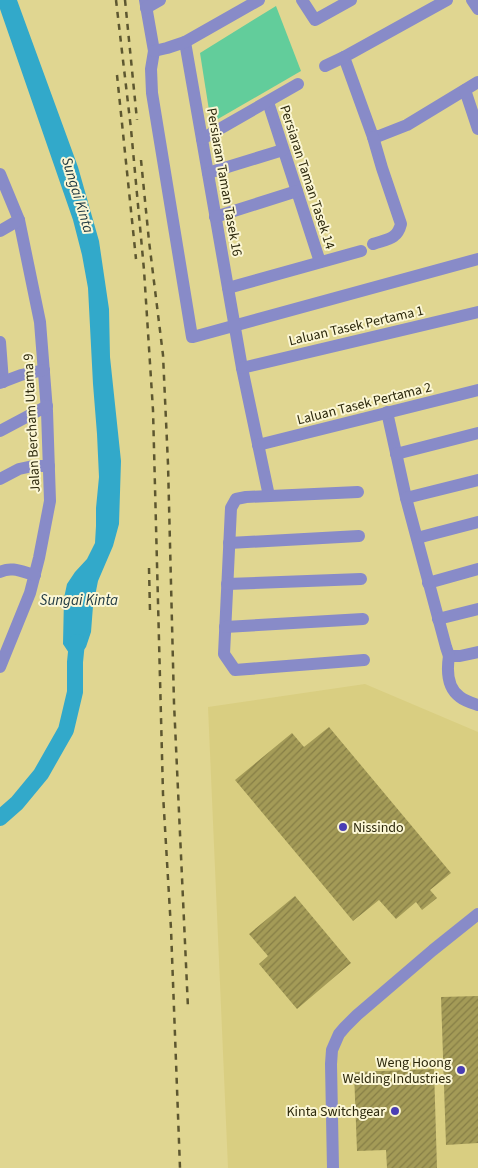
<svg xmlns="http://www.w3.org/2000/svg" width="478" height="1168" font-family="'Source Sans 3',sans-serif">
<defs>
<pattern id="building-hatch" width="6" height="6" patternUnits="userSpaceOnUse" patternTransform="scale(1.25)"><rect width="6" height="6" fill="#a49b57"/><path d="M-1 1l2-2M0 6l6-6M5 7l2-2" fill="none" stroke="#867e46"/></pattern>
</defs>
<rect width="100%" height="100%" fill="#e0d691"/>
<!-- built -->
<polygon fill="#d9ce81" points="365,684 478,732 478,1168 228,1168 208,707"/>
<!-- park -->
<polygon fill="#62cd9b" points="276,6 301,71 211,123 200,53"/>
<!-- water -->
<polygon fill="#32a9ca" points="0,0 17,0 78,167 99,241 109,309 110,357 121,461 119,524 113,546 98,581 93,606 91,632 86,647 75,662 63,644 64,598 67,584 75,572 87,559 95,543 96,526 96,508 99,477 97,434 93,384 88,288 82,255 73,220 0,9"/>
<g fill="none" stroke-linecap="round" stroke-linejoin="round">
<!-- river -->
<polyline stroke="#32a9ca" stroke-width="16" points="0,818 17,803 41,774 66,730 75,692 75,662 77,642"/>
</g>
<!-- building -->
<g fill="url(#building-hatch)">
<polygon points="329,727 451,873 430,890 437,898 422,910 416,902 396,919 379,900 353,921 235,780 292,733 304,747"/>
<polygon points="295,896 351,963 297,1009 259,964 268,956 249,934"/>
<polygon points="478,996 478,1143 446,1145 441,997"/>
<polygon points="434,1069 437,1168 387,1168 386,1150 357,1151 354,1072"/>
</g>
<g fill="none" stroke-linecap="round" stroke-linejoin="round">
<!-- minor -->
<g stroke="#888bc8" stroke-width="12">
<polyline points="145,0 154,51 151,69 152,93 192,337 193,337 478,259"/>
<polyline points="302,0 315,20 351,0"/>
<polyline points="447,0 344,57 373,137 379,136 407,125 478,82"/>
<polyline points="472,0 478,9"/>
<polyline points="146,8 160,0"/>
<polyline points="185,42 242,368 269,496"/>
<polyline points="154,51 167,48 185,42 259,0"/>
<polyline points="325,66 344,57"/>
<polyline points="465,90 478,129"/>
<polyline points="268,102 320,262"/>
<polyline points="202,139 298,84"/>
<polyline points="208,173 283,150"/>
<polyline points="0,174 19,220 40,322 47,411 50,501 39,558 30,593 0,667"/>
<polyline points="215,217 297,191"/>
<polyline points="0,231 19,220"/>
<path d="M373 244C387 239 397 240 401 224L382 168 373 137"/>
<polyline points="228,288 361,251"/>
<polyline points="0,342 3,382"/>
<polyline points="242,368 478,312"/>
<polyline points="0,383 21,375 44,370"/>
<polyline points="387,412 406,498 446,647 449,656 460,656 478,652"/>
<polyline points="0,431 47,406"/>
<polyline points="258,445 478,390"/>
<polyline points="396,454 478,433"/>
<polyline points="0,479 19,469 33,466 49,466"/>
<polyline points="358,492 246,497 236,499 231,508 224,654 235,670 364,660"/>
<polyline points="406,498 478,480"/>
<polyline points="417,538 478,522"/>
<polyline points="229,543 359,536"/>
<path d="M0 572C11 566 23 572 35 575"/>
<polyline points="428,583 478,569"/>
<polyline points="227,584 361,579"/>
<polyline points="438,619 478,609"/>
<polyline points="225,627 363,619"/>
<path d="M449 656C447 669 447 688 460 697 465 701 472 703 478 705"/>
<polyline points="333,1168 331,1064 332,1050 339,1034 345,1027 357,1015 433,950 478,914"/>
</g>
<!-- rail -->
<g stroke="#5d5730" stroke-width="2.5" stroke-dasharray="6 6" stroke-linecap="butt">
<polyline points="116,0 131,129 144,270 153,410 163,794 171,929 180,1168"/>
<polyline points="125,0 137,120"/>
<polyline points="117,75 136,259"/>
<polyline points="141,160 149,241 163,355 168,464 174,703 188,1008"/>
<polyline points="149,568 150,611"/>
</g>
</g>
<!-- markers -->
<g fill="#4a3eb4" stroke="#fbf6d4" stroke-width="2">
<circle cx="343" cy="827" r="5"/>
<circle cx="461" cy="1070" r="5"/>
<circle cx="395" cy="1111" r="5"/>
</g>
<g text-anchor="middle" stroke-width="4" stroke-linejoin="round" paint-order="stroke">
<!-- street labels -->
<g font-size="14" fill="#2c280c" stroke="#fbf6d4">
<text transform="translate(308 177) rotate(72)" y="5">Persiaran Taman Tasek 14</text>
<text transform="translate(225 182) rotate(80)" y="5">Persiaran Taman Tasek 16</text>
<text transform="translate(356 325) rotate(-13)" y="5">Laluan Tasek Pertama 1</text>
<text transform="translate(364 403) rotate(-14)" y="5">Laluan Tasek Pertama 2</text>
<text transform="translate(31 423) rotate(-93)" y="5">Jalan Bercham Utama 9</text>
</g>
<!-- poi labels -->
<g font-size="14" fill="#2c280c" stroke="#fbf6d4" text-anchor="end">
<text x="353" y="832" text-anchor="start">Nissindo</text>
<text x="451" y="1067">Weng Hoong<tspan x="451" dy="16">Welding Industries</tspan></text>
<text x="385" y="1116">Kinta Switchgear</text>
</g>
<!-- water labels -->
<g font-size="15" font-style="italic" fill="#223b43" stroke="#fbf6d4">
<text transform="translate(78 195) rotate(73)" y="5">Sungai Kinta</text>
<text x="79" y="605">Sungai Kinta</text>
</g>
</g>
</svg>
